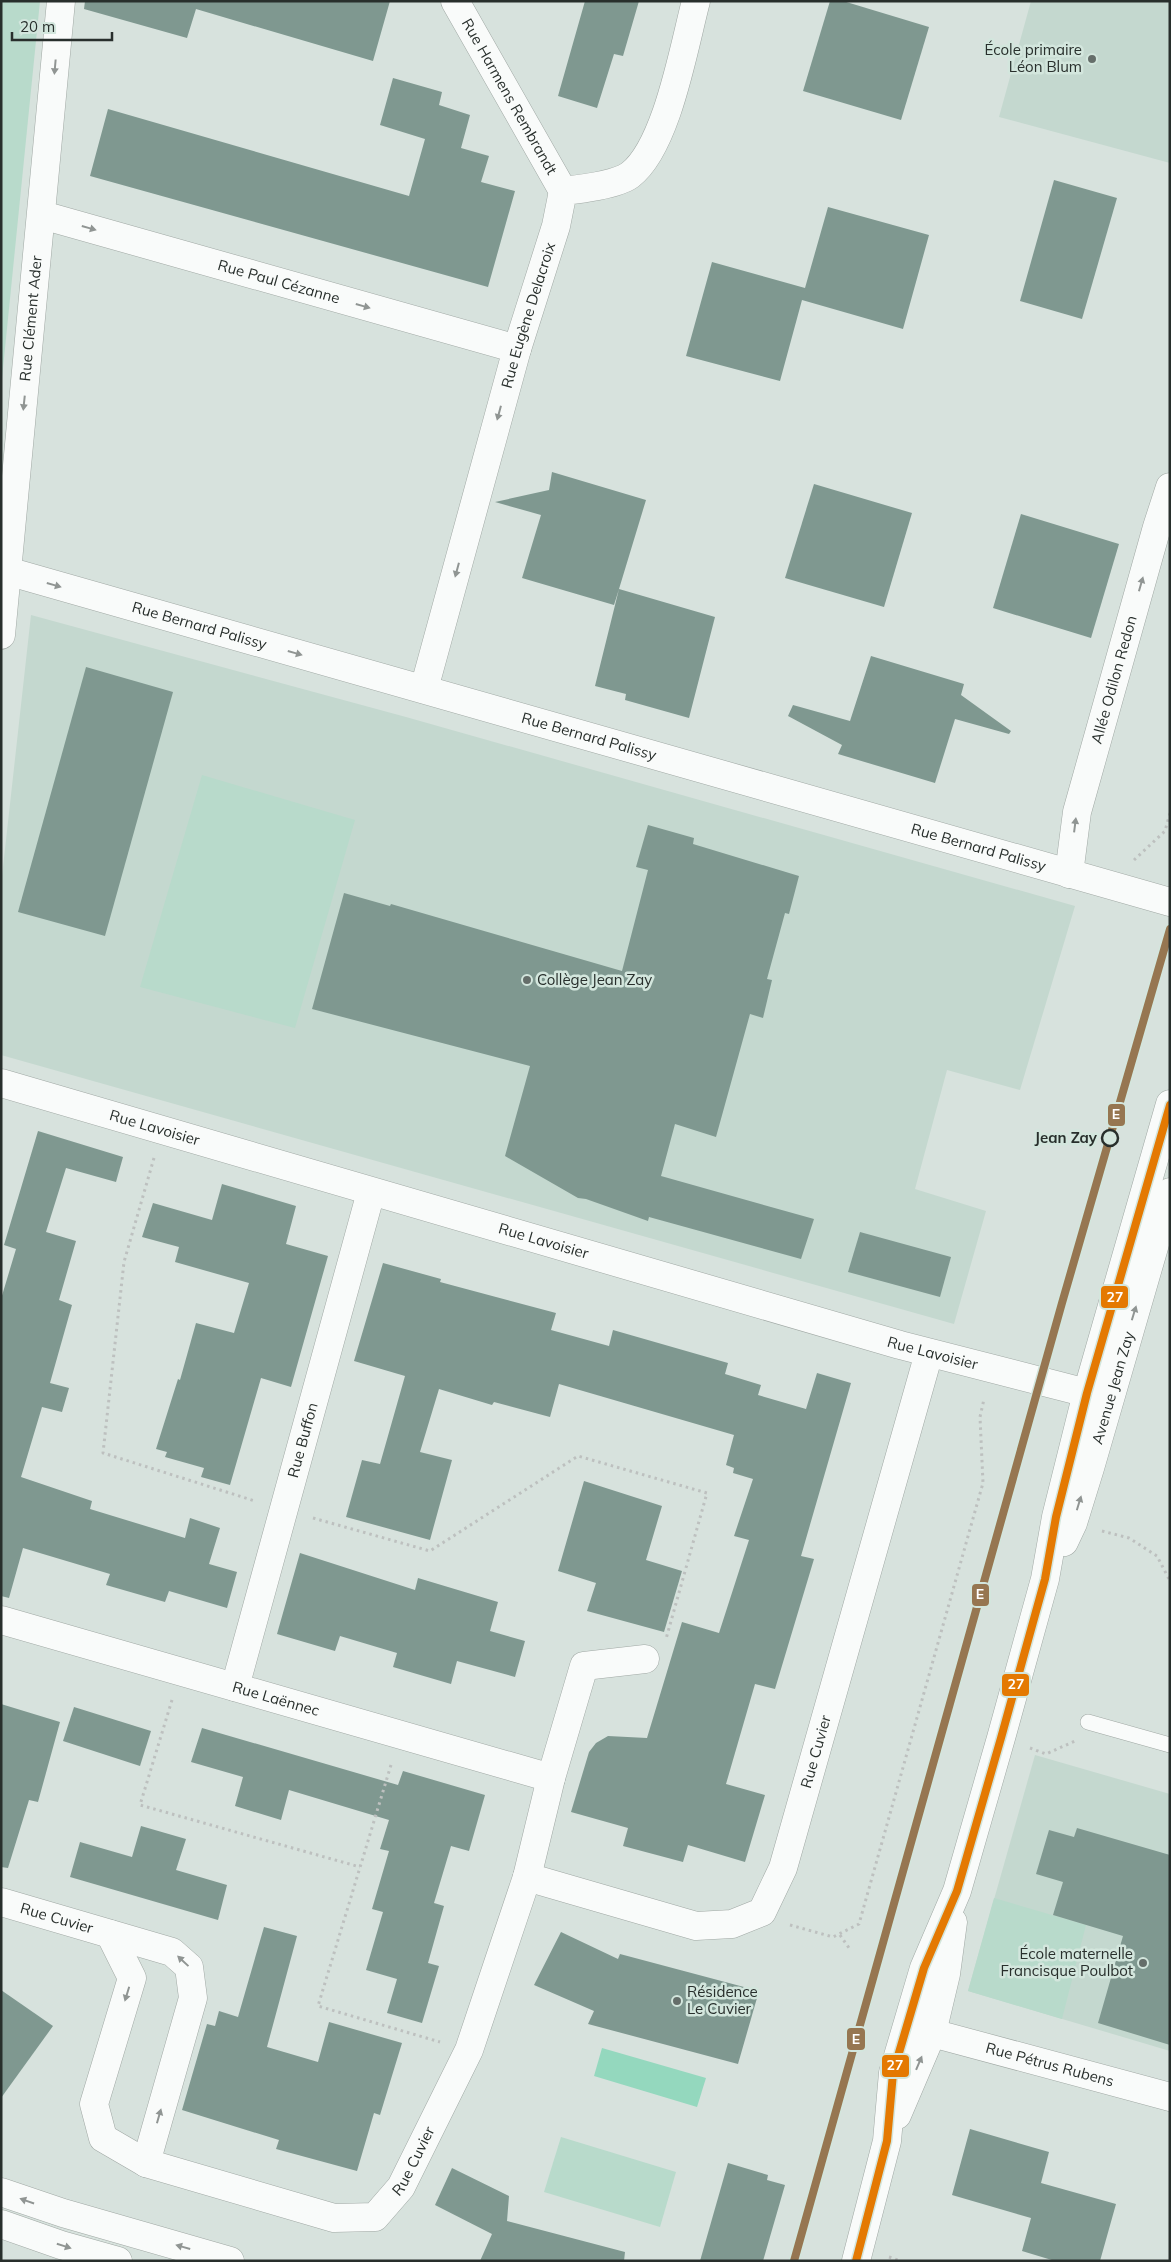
<svg xmlns="http://www.w3.org/2000/svg" width="1171" height="2262" font-family="Mulish,sans-serif">
<rect width="100%" height="100%" fill="#d7e2dd"/>
<!-- built -->
<g fill="#c4d8cf">
<polygon points="1031,1 1170,1 1170,163 999,117"/>
<polygon points="31,615 406,717 1075,906 1020,1090 947,1070 915,1189 986,1211 954,1324 1,1055 1,885"/>
<polygon points="1035,1755 1170,1794 1170,2051 968,1991"/>
</g>
<!-- green -->
<g fill="#b8dacb">
<polygon points="1,1 40,1 1,388"/>
<polygon points="202,775 355,820 295,1028 140,987"/>
<polygon points="994,1898 1086,1925 1062,2019 968,1991"/>
<polygon points="561,2137 676,2172 660,2227 544,2192"/>
</g>
<!-- water -->
<polygon fill="#94d8be" points="602,2048 706,2078 697,2107 594,2076"/>
<!-- building -->
<g fill="#7f9890">
<polygon points="85,1 390,1 373,61 196,9 187,38 84,9"/>
<polygon points="585,1 639,1 623,56 614,54 597,108 558,96"/>
<polygon points="830,1 843,1 929,27 901,120 803,91"/>
<polygon points="393,78 442,92 439,105 470,115 461,148 489,156 481,182 515,191 488,287 90,176 108,109 409,196 425,139 380,125"/>
<polygon points="1054,180 1117,198 1082,319 1020,301"/>
<polygon points="828,207 929,235 903,329 802,300 780,381 686,356 712,262 805,288"/>
<polygon points="552,472 646,500 619,589 715,617 689,718 625,700 626,694 595,686 619,589 614,605 522,578 541,515 495,502 549,490"/>
<polygon points="814,484 912,513 884,607 785,578"/>
<polygon points="1021,514 1119,544 1091,638 993,608"/>
<polygon points="871,656 964,684 961,695 1011,731 1009,734 955,719 935,783 838,754 842,745 788,716 793,705 850,721"/>
<polygon points="86,667 173,692 105,936 18,912"/>
<polygon points="648,825 694,838 693,844 799,876 789,914 785,913 767,979 772,980 763,1018 750,1014 716,1137 675,1124 661,1176 814,1219 801,1259 649,1217 648,1221 586,1199 578,1198 505,1156 530,1066 312,1009 344,893 390,906 391,904 622,971 648,870 636,867"/>
<polygon points="38,1131 123,1157 116,1182 66,1168 46,1232 76,1241 59,1300 72,1305 50,1383 69,1388 62,1412 42,1407 21,1477 92,1501 90,1509 185,1538 190,1518 220,1528 209,1564 237,1572 227,1608 169,1591 165,1602 106,1585 110,1574 23,1548 9,1598 1,1596 1,1299 16,1249 4,1245"/>
<polygon points="222,1184 296,1206 286,1244 328,1256 291,1387 261,1378 230,1485 201,1477 204,1468 165,1457 167,1452 156,1449 178,1379 180,1380 196,1323 234,1333 249,1283 175,1262 179,1247 142,1237 153,1203 212,1220"/>
<polygon points="860,1232 951,1257 940,1297 848,1272"/>
<polygon points="383,1263 441,1279 440,1282 556,1313 551,1330 609,1346 613,1330 728,1363 725,1374 761,1385 758,1395 806,1409 817,1373 851,1383 801,1556 814,1559 775,1689 755,1684 726,1784 765,1795 745,1862 688,1845 683,1862 623,1846 628,1828 571,1812 589,1752 596,1743 608,1736 647,1738 682,1622 719,1633 749,1540 734,1536 753,1479 733,1473 734,1468 726,1465 734,1435 559,1384 550,1417 494,1402 492,1405 439,1389 420,1452 452,1460 430,1540 346,1517 362,1460 380,1464 405,1376 354,1361"/>
<polygon points="584,1481 662,1506 646,1560 682,1571 664,1632 587,1611 596,1583 558,1571"/>
<polygon points="300,1553 415,1590 418,1578 498,1602 490,1631 525,1641 515,1677 457,1661 451,1684 393,1667 397,1653 340,1636 335,1651 277,1634"/>
<polygon points="1,1704 60,1722 38,1802 29,1800 8,1868 1,1867"/>
<polygon points="74,1707 151,1731 140,1766 63,1741"/>
<polygon points="202,1728 398,1785 403,1771 485,1795 469,1851 451,1846 434,1903 444,1906 428,1963 439,1966 422,2023 387,2013 397,1979 366,1970 383,1912 372,1909 389,1851 380,1849 389,1820 289,1790 281,1820 235,1806 243,1777 191,1762"/>
<polygon points="141,1826 186,1839 176,1870 227,1885 218,1920 70,1877 80,1842 132,1857"/>
<polygon points="1077,1828 1170,1855 1170,2045 1098,2023 1123,1936 1053,1915 1063,1882 1036,1874 1049,1830 1074,1837"/>
<polygon points="264,1927 297,1936 267,2047 318,2062 329,2022 402,2043 380,2115 374,2113 357,2171 276,2149 279,2140 182,2110 207,2024 215,2026 219,2011 238,2017"/>
<polygon points="561,1932 618,1959 620,1954 759,1991 738,2064 588,2024 594,2011 534,1985"/>
<polygon points="1,1990 53,2026 1,2098"/>
<polygon points="970,2129 1049,2152 1041,2183 1116,2204 1100,2261 1055,2261 1022,2251 1031,2218 952,2195"/>
<polygon points="728,2163 768,2175 767,2180 785,2185 763,2261 700,2261"/>
<polygon points="452,2168 509,2196 507,2221 625,2252 624,2261 480,2261 492,2234 435,2205"/>
</g>
<g fill="none" stroke-linecap="round" stroke-linejoin="round">
<defs>
<polyline id="service" points="1088,1722 1170,1745"/>
<g id="minor">
<path id="s1" d="M455 1 563 191"/>
<path id="s2" d="M42 215 517 349"/>
<path id="s3" d="M7 571 1170 902"/>
<path id="s4" d="M1 635 61 1"/>
<path id="s5" d="M424 689 517 349 556 226 563 191C581 189 616 185 630 175 667 147 684 46 696 1"/>
<path id="s6" d="M1069 874 1077 812 1157 527 1170 487"/>
<path id="s7" d="M1 1083 900 1345 1087 1393"/>
<path id="s8" d="M1 1620 551 1778"/>
<path id="s9" d="M235 1687 371 1192"/>
<path id="s10" d="M527 1877 696 1926 732 1924 762 1912 783 1868 929 1353"/>
<path id="s11" d="M1 1902 172 1952 189 1967 193 1998 146 2163"/>
<path id="s12" d="M110 1934 132 1978 94 2104 103 2138 146 2163 334 2218 375 2217 401 2187 469 2050 527 1877 551 1778 584 1666 645 1659"/>
<path id="s13" d="M932 2033 1170 2097"/>
</g>
<g id="tertiary">
<path id="s14" d="M1064 1542 1073 1523 1090 1468 1170 1192"/>
<polyline points="897,2115 932,2033 946,1974 953,1922"/>
<polyline points="856,2261 887,2141 893,2073 924,1968 957,1891 1001,1738 1045,1579 1056,1517 1087,1393 1170,1104"/>
</g>
<g id="secondary">
<polyline points="1,2192 63,2213 230,2261"/>
<polyline points="1,2224 61,2245 118,2261"/>
</g>
</defs>
<!-- service casing -->
<use href="#service" stroke="#a0a8a4" stroke-width="16"/>
<!-- minor casing -->
<use href="#minor" stroke="#a0a8a4" stroke-width="29"/>
<!-- tertiary casing -->
<use href="#tertiary" stroke="#a0a8a4" stroke-width="29"/>
<!-- secondary casing -->
<use href="#secondary" stroke="#a0a8a4" stroke-width="29"/>
<!-- path -->
<g stroke="#bdc0bf" stroke-width="3" stroke-dasharray="2.5 4" stroke-linecap="butt">
<polyline points="1134,860 1165,831 1170,813"/>
<polyline points="154,1158 124,1262 103,1453 255,1501"/>
<polyline points="313,1518 430,1551 578,1456 707,1493 666,1639"/>
<polyline points="1102,1531 1129,1538 1157,1556 1170,1581"/>
<polyline points="172,1700 140,1805 360,1867"/>
<polyline points="1030,1748 1046,1754 1075,1741"/>
<polyline points="391,1765 318,2006 440,2042"/>
<polyline points="790,1925 833,1937 859,1924 983,1483 980,1417 984,1399"/>
<polyline points="840,1935 849,1948"/>
<polyline points="889,2257 901,2261"/>
</g>
<!-- service -->
<use href="#service" stroke="#f9fbfa" stroke-width="15"/>
<!-- minor -->
<use href="#minor" stroke="#f9fbfa" stroke-width="28"/>
<!-- tertiary -->
<use href="#tertiary" stroke="#f9fbfa" stroke-width="28"/>
<!-- secondary -->
<use href="#secondary" stroke="#f9fbfa" stroke-width="28"/>
<defs>
<polyline id="bus-1" points="856,2261 887,2141 893,2073 924,1968 957,1891 1001,1738 1045,1579 1056,1517 1087,1393 1170,1105"/>
</defs>
<!-- bus-1 casing -->
<use href="#bus-1" stroke="#d3e6dd" stroke-width="11"/>
<!-- bus-1 -->
<use href="#bus-1" stroke="#e47902" stroke-width="8"/>
<defs>
<polyline id="tram-1" points="794,2261 1062,1303 1170,929"/>
</defs>
<!-- tram-1 casing -->
<use href="#tram-1" stroke="#d3e6dd" stroke-width="11"/>
<!-- tram-1 -->
<use href="#tram-1" stroke="#967651" stroke-width="8"/>
</g>
<!-- one-way arrows -->
<defs><path id="oneway-solid" d="M-6-.8H1V-3.2L6.5 0L1 3.2V.8H-6Z" transform="scale(1.25)"/></defs>
<g fill="#909593">
<use href="#oneway-solid" transform="translate(55 67) rotate(95)"/>
<use href="#oneway-solid" transform="translate(89 228) rotate(16)"/>
<use href="#oneway-solid" transform="translate(363 306) rotate(16)"/>
<use href="#oneway-solid" transform="translate(24 403) rotate(96)"/>
<use href="#oneway-solid" transform="translate(499 413) rotate(105)"/>
<use href="#oneway-solid" transform="translate(457 570) rotate(105)"/>
<use href="#oneway-solid" transform="translate(1141 584) rotate(-74)"/>
<use href="#oneway-solid" transform="translate(54 585) rotate(16)"/>
<use href="#oneway-solid" transform="translate(295 653) rotate(16)"/>
<use href="#oneway-solid" transform="translate(1075 825) rotate(-83)"/>
<use href="#oneway-solid" transform="translate(1134 1313) rotate(-73)"/>
<use href="#oneway-solid" transform="translate(1079 1503) rotate(-73)"/>
<use href="#oneway-solid" transform="translate(183 1961) rotate(-137)"/>
<use href="#oneway-solid" transform="translate(127 1994) rotate(107)"/>
<use href="#oneway-solid" transform="translate(919 2063) rotate(-67)"/>
<use href="#oneway-solid" transform="translate(159 2116) rotate(-74)"/>
<use href="#oneway-solid" transform="translate(27 2201) rotate(-161)"/>
<use href="#oneway-solid" transform="translate(64 2246) rotate(17)"/>
<use href="#oneway-solid" transform="translate(183 2247) rotate(-164)"/>
</g>
<!-- markers -->
<g fill="#656e6a" stroke="#d3e6dd" stroke-width="2">
<circle cx="1092" cy="59" r="5"/>
<circle cx="527" cy="980" r="5"/>
<circle cx="1143" cy="1963" r="5"/>
<circle cx="677" cy="2001" r="5"/>
</g>
<circle fill="#d3e6dd" stroke="#282f2c" stroke-width="2.5" cx="1110" cy="1138" r="8"/>
<g text-anchor="middle" stroke-width="5" stroke-linejoin="round" paint-order="stroke">
<!-- poi labels -->
<g font-size="15" fill="#282f2c" stroke="#d3e6dd" text-anchor="end">
<text x="1082" y="55">École primaire<tspan x="1082" dy="17">Léon Blum</tspan></text>
<text x="537" y="985" text-anchor="start">Collège Jean Zay</text>
<text x="1133" y="1959">École maternelle<tspan x="1133" dy="17">Francisque Poulbot</tspan></text>
<text x="687" y="1997" text-anchor="start">Résidence<tspan x="687" dy="17">Le Cuvier</tspan></text>
</g>
<!-- street labels -->
<g font-size="15" fill="#282f2c" stroke="#d3e6dd">
<text dy="5" stroke="none"><textPath href="#s1" startOffset="110">Rue Harmens Rembrandt</textPath></text>
<text dy="5" stroke="none"><textPath href="#s2" startOffset="246">Rue Paul Cézanne</textPath></text>
<text dy="5" stroke="none"><textPath href="#s5" startOffset="388">Rue Eugène Delacroix</textPath></text>
<text dy="5" stroke="none"><textPath href="#s4" startOffset="318">Rue Clément Ader</textPath></text>
<text dy="5" stroke="none"><textPath href="#s3" startOffset="200">Rue Bernard Palissy</textPath></text>
<text dy="5" stroke="none"><textPath href="#s6" startOffset="200">Allée Odilon Redon</textPath></text>
<text dy="5" stroke="none"><textPath href="#s3" startOffset="605">Rue Bernard Palissy</textPath></text>
<text dy="5" stroke="none"><textPath href="#s3" startOffset="1010">Rue Bernard Palissy</textPath></text>
<text dy="5" stroke="none"><textPath href="#s7" startOffset="160">Rue Lavoisier</textPath></text>
<text dy="5" stroke="none"><textPath href="#s7" startOffset="565">Rue Lavoisier</textPath></text>
<text dy="5" stroke="none"><textPath href="#s7" startOffset="970">Rue Lavoisier</textPath></text>
<text dy="5" stroke="none"><textPath href="#s14" startOffset="162">Avenue Jean Zay</textPath></text>
<text dy="5" stroke="none"><textPath href="#s9" startOffset="256">Rue Buffon</textPath></text>
<text dy="5" stroke="none"><textPath href="#s8" startOffset="286">Rue Laënnec</textPath></text>
<text dy="5" stroke="none"><textPath href="#s10" startOffset="414">Rue Cuvier</textPath></text>
<text dy="5" stroke="none"><textPath href="#s11" startOffset="58">Rue Cuvier</textPath></text>
<text dy="5" stroke="none"><textPath href="#s13" startOffset="122">Rue Pétrus Rubens</textPath></text>
<text dy="5" stroke="none"><textPath href="#s12" startOffset="571">Rue Cuvier</textPath></text>
</g>
<!-- stop labels -->
<g font-size="15" font-weight="bold" fill="#282f2c" stroke="#d3e6dd" text-anchor="end">
<text x="1097" y="1143">Jean Zay</text>
</g>
</g>
<g stroke="#d3e6dd" stroke-width="2">
<rect x="1107" y="1103" width="19" height="24" rx="5" fill="#967651"/>
<rect x="1100" y="1285" width="29" height="24" rx="5" fill="#e47902"/>
<rect x="971" y="1583" width="19" height="24" rx="5" fill="#967651"/>
<rect x="1001" y="1673" width="29" height="24" rx="5" fill="#e47902"/>
<rect x="846" y="2027" width="20" height="24" rx="5" fill="#967651"/>
<rect x="881" y="2054" width="29" height="24" rx="5" fill="#e47902"/>
</g>
<g font-size="14" text-anchor="middle" font-weight="bold" fill="#fff">
<text x="1116" y="1119">E</text>
<text x="1115" y="1302">27</text>
<text x="980" y="1599">E</text>
<text x="1016" y="1689">27</text>
<text x="856" y="2044">E</text>
<text x="895" y="2070">27</text>
</g>
<!-- border -->
<rect width="1171" height="2262" fill="none" stroke="#282f2c" stroke-width="5"/>
<!-- scale -->
<path d="M12 32v8h100v-8" fill="none" stroke="#282f2c" stroke-width="2.5"/>
<text x="20" y="32" font-size="15" fill="#282f2c" stroke="#d3e6dd" stroke-width="4" paint-order="stroke">20 m</text>
</svg>
